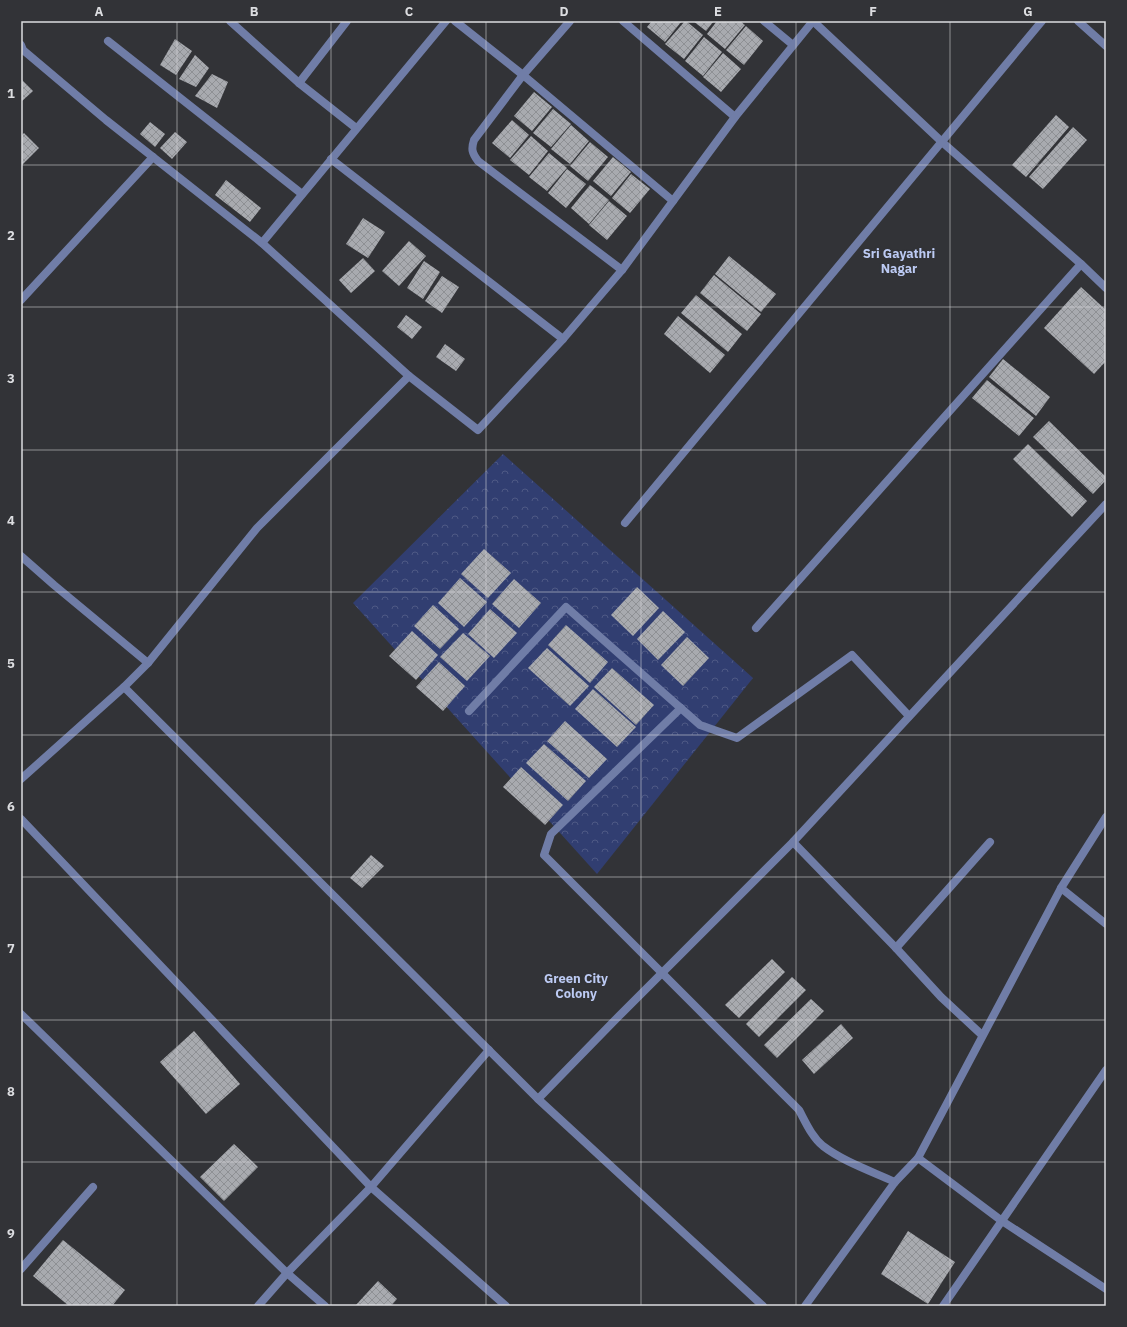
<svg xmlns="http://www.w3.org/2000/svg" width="1127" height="1327" font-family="'IBM Plex Sans',sans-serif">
<defs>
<pattern id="park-crowns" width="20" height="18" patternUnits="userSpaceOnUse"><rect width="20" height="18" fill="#313e71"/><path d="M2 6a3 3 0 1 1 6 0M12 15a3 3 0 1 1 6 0" fill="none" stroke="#4e5985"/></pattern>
<pattern id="building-cross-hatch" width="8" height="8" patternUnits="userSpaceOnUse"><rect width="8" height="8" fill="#a8aaaf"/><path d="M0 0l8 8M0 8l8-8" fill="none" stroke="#8e9094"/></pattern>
</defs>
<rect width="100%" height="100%" fill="#323337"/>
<!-- park -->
<polygon fill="url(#park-crowns)" points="503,454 753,678 597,874 353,603"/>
<!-- building -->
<g fill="url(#building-cross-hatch)">
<polygon points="652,21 682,21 665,42 647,27"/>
<polygon points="685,21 686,21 703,35 684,59 665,44"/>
<polygon points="693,21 714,21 706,31"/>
<polygon points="717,21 740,21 745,25 725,49 707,34"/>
<polygon points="746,26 763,41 744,65 726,50"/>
<polygon points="704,37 722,52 703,76 685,61"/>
<polygon points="175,39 192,51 176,75 160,65"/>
<polygon points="723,53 741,69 721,92 703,77"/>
<polygon points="195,55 209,68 196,87 179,79"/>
<polygon points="212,74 228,82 217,108 195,96"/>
<polygon points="21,79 33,91 21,102"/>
<polygon points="534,92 552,107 532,131 514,116"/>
<polygon points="553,109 571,124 551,147 533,133"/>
<polygon points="1056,115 1069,127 1026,177 1012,165"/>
<polygon points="512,120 529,135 510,158 492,143"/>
<polygon points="150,122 165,134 155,147 140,134"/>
<polygon points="571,125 589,141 570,164 551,149"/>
<polygon points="1073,127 1087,140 1043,189 1029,177"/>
<polygon points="175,132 187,142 172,159 160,148"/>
<polygon points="24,133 39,148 21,166 21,136"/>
<polygon points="531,136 548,151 529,175 510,160"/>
<polygon points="590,142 608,157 588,181 570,166"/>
<polygon points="549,153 567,168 547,191 529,177"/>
<polygon points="613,157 631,172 611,196 593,181"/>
<polygon points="567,169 586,184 566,208 548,193"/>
<polygon points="631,174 650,189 630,213 612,198"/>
<polygon points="226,180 261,208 250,222 215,195"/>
<polygon points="590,185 609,200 589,224 571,208"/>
<polygon points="609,201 627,216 607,240 589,225"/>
<polygon points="363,218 385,232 368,258 346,244"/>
<polygon points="409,241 426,256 399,286 382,271"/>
<polygon points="729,256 776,294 761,312 715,274"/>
<polygon points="363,258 375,271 351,293 339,280"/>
<polygon points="424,261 440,272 423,299 407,288"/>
<polygon points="714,275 761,314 747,331 700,293"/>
<polygon points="442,276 459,287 442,313 425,301"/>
<polygon points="1081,287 1106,310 1106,361 1094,374 1044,328"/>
<polygon points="696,295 742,334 728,352 681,313"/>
<polygon points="406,315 422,327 412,339 397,327"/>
<polygon points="678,316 725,355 710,373 664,334"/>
<polygon points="445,344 465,359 456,371 436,357"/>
<polygon points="1003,359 1050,397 1036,416 989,377"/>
<polygon points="987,380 1034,418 1019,436 972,398"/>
<polygon points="1049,421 1106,477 1106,480 1093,494 1033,437"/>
<polygon points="1028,444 1087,501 1072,517 1013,459"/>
<polygon points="484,549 511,573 488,598 461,574"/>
<polygon points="460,578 487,602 464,627 438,603"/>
<polygon points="514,579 541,603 519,628 492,604"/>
<polygon points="637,587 659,608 633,636 611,615"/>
<polygon points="433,605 459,629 440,649 414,626"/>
<polygon points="490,609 517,633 494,658 468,634"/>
<polygon points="663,611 685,632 658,660 637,639"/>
<polygon points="566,625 608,662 590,683 548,645"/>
<polygon points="412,631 438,655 416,680 389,656"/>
<polygon points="463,633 490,656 467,681 440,657"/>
<polygon points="687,637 709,658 683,686 661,665"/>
<polygon points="547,648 589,686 570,706 528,668"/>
<polygon points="439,662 465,686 443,711 416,687"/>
<polygon points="612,668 654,705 636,725 594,687"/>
<polygon points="593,689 636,727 617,747 575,709"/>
<polygon points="565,721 607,759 589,778 547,741"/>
<polygon points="544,744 586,781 568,801 526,763"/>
<polygon points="521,767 563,805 545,825 503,787"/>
<polygon points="371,855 384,866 362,888 350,878"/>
<polygon points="772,959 785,972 739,1018 725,1005"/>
<polygon points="792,977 806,990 759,1037 746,1024"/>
<polygon points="811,999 824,1011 777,1058 764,1045"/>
<polygon points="841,1024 853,1038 814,1074 802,1060"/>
<polygon points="194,1031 240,1084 206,1114 160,1062"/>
<polygon points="234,1144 258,1167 224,1201 200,1177"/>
<polygon points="908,1231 955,1262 928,1304 881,1274"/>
<polygon points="63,1240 125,1290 112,1306 69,1306 33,1276"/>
<polygon points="378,1281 397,1299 391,1306 355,1306"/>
</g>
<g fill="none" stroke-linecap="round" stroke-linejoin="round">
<!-- street -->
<g stroke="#707da7" stroke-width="8">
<polyline points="230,21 299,83 356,128"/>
<polyline points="455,21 523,75 673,201"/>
<path d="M570 21 523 75 474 140C471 149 472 153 478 161L622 270"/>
<polyline points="623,21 735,117"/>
<polyline points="764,21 793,45"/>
<polyline points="813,21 942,142 1081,264 1106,288"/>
<polyline points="1078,21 1106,46"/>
<polyline points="108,41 302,194"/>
<polyline points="21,45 23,50 106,120 262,243 409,376 478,430 563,339 622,270 735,117 813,21"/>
<polyline points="299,83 347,21"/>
<polyline points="331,159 563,339"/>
<polyline points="262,243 446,21"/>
<polyline points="21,300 153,157"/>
<polyline points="625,523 1042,21"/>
<polyline points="21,556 54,585 148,663"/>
<polyline points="756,628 1081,264"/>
<polyline points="124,687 538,1099 763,1306"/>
<path d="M681 708 551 834 544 855 799 1110C806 1123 812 1137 823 1146 844 1162 871 1171 895 1182"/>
<polyline points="469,711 566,607 700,725 737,738 852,655 909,716"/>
<polyline points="21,779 124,687 148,663 257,528 409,376"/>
<polyline points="21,819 371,1187 506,1306"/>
<polyline points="793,842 896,948 941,997 982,1035"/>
<polyline points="1061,888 1106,924"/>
<polyline points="896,948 990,842"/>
<polyline points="21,1014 287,1273 325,1306"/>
<polyline points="538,1099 618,1017 793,842 1106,504"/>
<polyline points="918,1158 1002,1221 1106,1289"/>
<polyline points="21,1269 93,1187"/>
<polyline points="258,1306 287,1273 371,1187 489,1050"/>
<polyline points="805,1306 895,1182 918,1158 1061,888 1106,817"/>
<polyline points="943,1306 1106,1070"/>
</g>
</g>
<!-- grid -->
<path fill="none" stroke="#dcdde0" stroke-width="1" stroke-opacity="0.55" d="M177 21V1306M331 21V1306M486 21V1306M641 21V1306M796 21V1306M950 21V1306M21 165H1106M21 307H1106M21 450H1106M21 592H1106M21 735H1106M21 877H1106M21 1020H1106M21 1162H1106"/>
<g text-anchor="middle" stroke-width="4" stroke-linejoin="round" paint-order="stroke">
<!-- neighbourhood labels -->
<g font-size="13" font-weight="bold" fill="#bccaf3" stroke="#323337">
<text x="899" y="258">Sri Gayathri<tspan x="899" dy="15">Nagar</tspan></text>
<text x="576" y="983">Green City<tspan x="576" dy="15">Colony</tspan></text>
</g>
</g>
<!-- border -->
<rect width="1127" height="1327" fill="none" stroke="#323337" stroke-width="44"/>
<rect x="22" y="22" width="1083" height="1283" fill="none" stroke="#dcdde0" stroke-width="1.5"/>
<g font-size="13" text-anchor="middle" font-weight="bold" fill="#dcdde0">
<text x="99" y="16">A</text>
<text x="254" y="16">B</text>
<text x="409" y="16">C</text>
<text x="564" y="16">D</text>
<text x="718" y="16">E</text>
<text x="873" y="16">F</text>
<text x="1028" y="16">G</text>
<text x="11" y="98">1</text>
<text x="11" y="240">2</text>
<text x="11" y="383">3</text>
<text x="11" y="525">4</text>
<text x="11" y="668">5</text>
<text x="11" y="811">6</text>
<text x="11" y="953">7</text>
<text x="11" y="1096">8</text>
<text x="11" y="1238">9</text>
</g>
</svg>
